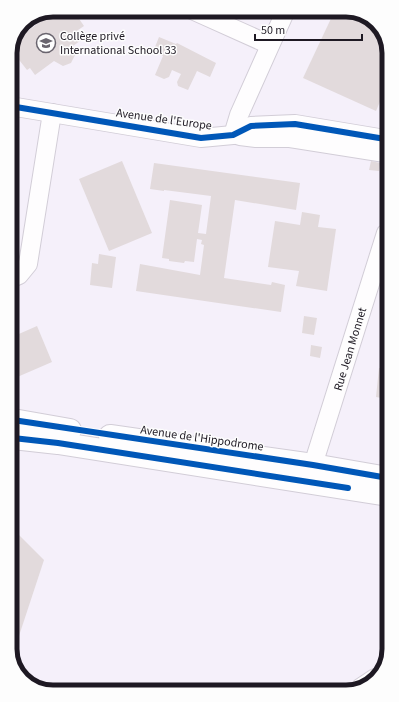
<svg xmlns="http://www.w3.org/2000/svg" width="399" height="702" font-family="'Source Sans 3',sans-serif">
<rect width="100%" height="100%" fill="#f5f0fa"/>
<!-- building -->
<g fill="#e2dadc">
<polygon points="55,10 63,10 65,13 69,10 73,10 84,26 78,30 84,38 73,46 75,55 71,63 63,66 54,61 35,75 30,68 27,70 13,52 16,50 13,45 15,41"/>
<polygon points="216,10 233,10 230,16"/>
<polygon points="335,10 345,10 376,25 385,34 385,90 376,111 303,78"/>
<polygon points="159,37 176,44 177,43 216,63 210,77 197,71 188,90 178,86 177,82 181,74 172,70 169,77 164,79 155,75 163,56 153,52"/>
<polygon points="122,161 152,233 109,251 79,179"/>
<polygon points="371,161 380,163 379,171 369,170"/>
<polygon points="154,163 300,183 296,210 235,200 224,278 271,285 272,282 285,285 281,312 136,291 140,264 200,275 204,245 201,244 202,240 197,239 194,262 185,261 184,263 169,261 169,259 162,258 170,200 202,205 198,233 206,234 211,196 164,190 164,191 150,189"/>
<polygon points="302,212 320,215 318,227 336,229 327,291 296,286 299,271 268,267 275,221 300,225"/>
<polygon points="99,254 116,257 112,288 90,285 92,263 98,264"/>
<polygon points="304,316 317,318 314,335 302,333"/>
<polygon points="37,326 52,362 15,378 12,371 12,337"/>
<polygon points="311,345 322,347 320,358 310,356"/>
<polygon points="379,368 387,369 387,399 376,397"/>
<polygon points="19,535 44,560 15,648 13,540"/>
</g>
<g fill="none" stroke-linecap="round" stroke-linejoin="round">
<defs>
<g id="minor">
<polyline points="192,10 270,45"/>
<polyline points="10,106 201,138 233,135 251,126 295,124 385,139"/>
<polyline points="233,135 239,115 286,10"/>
<polyline points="240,136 256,138 290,138 385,153"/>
<polyline points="12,278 19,275 28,264 52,113"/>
<polyline points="313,465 386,233"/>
<polyline points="360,688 375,678"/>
</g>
<g id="major">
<polyline points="13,420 70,430"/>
<polyline points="110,436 313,465 388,478"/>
<polyline points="13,438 58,443 388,495"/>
</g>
</defs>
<!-- minor casing -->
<use href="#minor" stroke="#d2cdd7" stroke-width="20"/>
<!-- major casing -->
<use href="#major" stroke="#d2cdd7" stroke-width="24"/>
<!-- minor -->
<use href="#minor" stroke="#fefdfe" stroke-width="18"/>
<!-- major -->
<use href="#major" stroke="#fefdfe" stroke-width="22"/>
<defs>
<g id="cycleway">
<polyline points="10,106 201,138 233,135 251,126 295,124 385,139"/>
<polyline points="13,420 313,465 388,478"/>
<polyline points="13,438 58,443 348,488"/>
</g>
</defs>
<!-- cycleway casing -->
<use href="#cycleway" stroke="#fdfdfd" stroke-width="8"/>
<!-- cycleway -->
<use href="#cycleway" stroke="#0057b8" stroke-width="6"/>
</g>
<!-- icons -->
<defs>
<symbol id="school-ring" viewBox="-11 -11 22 22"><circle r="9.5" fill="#fdfdfd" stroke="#69646e" stroke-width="1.5"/><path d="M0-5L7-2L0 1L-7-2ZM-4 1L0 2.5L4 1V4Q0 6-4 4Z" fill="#69646e"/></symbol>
</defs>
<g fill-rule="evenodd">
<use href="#school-ring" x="35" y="32" width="22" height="22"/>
</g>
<g text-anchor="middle" stroke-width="3" stroke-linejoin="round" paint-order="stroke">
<!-- poi labels -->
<g font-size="12" fill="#1e1923" stroke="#fdfdfd" text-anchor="start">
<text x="60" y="40">Collège privé<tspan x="60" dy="14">International School 33</tspan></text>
</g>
<!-- street labels -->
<g font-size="12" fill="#1e1923" stroke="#fdfdfd">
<text transform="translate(164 119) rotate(8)" y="4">Avenue de l'Europe</text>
<text transform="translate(350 349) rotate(-73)" y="4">Rue Jean Monnet</text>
<text transform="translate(202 438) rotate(8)" y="4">Avenue de l'Hippodrome</text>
</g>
</g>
<!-- crop -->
<path d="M0 0H399V702H0ZM53 17H346A36 36 0 0 1 382 53V649A36 36 0 0 1 346 685H53A36 36 0 0 1 17 649V53A36 36 0 0 1 53 17Z" fill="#fdfdfd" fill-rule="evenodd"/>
<path fill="none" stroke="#1e1923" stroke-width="5" d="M53 17H346A36 36 0 0 1 382 53V649A36 36 0 0 1 346 685H53A36 36 0 0 1 17 649V53A36 36 0 0 1 53 17Z"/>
<!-- scale -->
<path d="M255 34v6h107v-6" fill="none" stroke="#1e1923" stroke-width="2"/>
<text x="261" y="34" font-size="12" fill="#1e1923" stroke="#fdfdfd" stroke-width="3" paint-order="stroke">50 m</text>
</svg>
